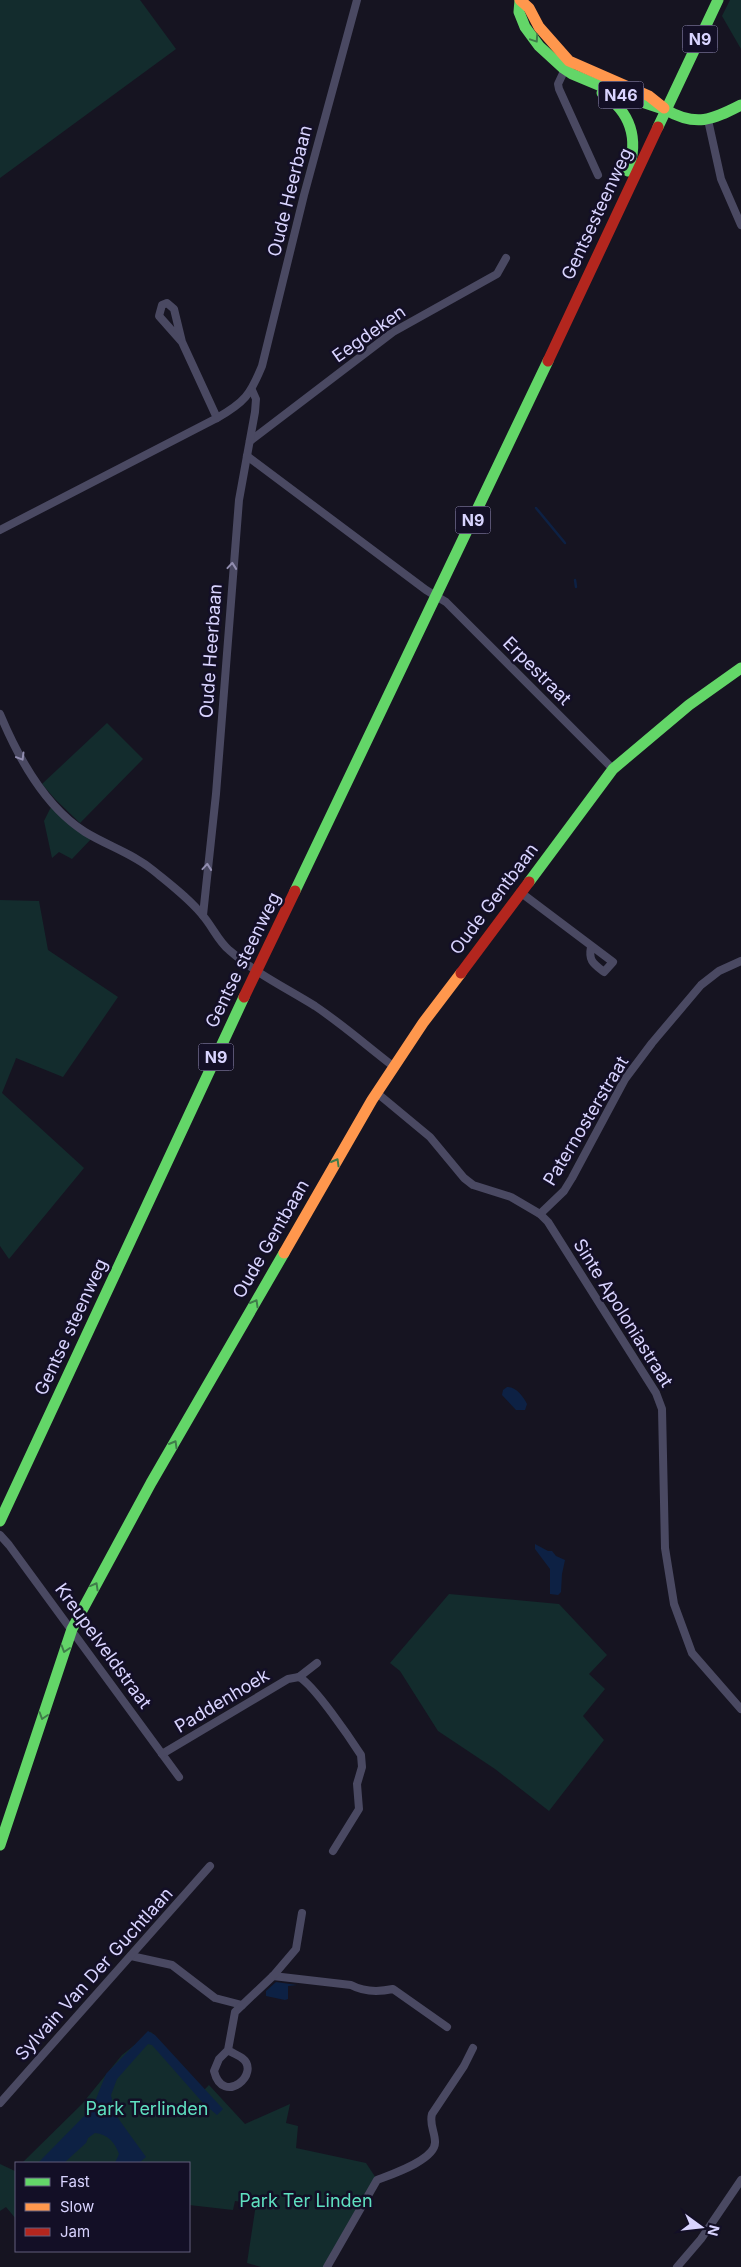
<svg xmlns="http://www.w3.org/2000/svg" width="741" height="2267" font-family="Inter,sans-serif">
<rect width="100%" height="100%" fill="#161421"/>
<!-- green -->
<g fill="#132c2d">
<polygon points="0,0 140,0 176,49 0,178"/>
<polygon points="730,0 741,0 741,49 722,16"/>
<polygon points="107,723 143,759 80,823 55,799 42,784"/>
<polygon points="51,807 92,838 72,859 59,852 52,858 44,821"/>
<polygon points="0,900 39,901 48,950 118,997 63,1077 16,1058 15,1061 2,1093 84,1168 9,1259 0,1246"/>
<polygon points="449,1594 559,1604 607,1655 589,1674 605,1689 583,1716 604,1740 549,1811 495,1769 438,1731 400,1671 390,1663"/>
<polygon points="151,2032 198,2083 204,2090 209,2085 245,2124 290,2104 286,2123 298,2126 296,2148 366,2163 378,2181 327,2267 261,2267 247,2263 256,2204 235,2201 233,2210 189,2205 189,2163 22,2163 82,2104 122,2055"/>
<polygon points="0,2164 15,2171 16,2169 16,2219 6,2207 0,2211"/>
</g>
<!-- water -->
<g fill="#0d2144">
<path d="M507 1387C516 1387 523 1396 527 1404L525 1410H516L502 1395 503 1390Z"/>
<polygon points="535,1544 548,1551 552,1551 556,1556 565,1560 562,1574 561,1592 558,1595 550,1594 550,1569 535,1549"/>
<polygon points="276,1982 297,1985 288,1986 288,1999 285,2000 266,1996 266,1991"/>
<path d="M148 2031 155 2035 223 2109 217 2115 203 2103 152 2045 148 2044 117 2079 111 2095 115 2114 146 2157 139 2163H115L119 2154C115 2143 108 2134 95 2133L88 2138 86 2143 64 2163H38L89 2111 94 2104 106 2074Z"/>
</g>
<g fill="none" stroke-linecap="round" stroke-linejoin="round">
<!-- stream -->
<g stroke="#0d2144" stroke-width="2.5">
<polyline points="536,508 565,543"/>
<polyline points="575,580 576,587"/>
</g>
<!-- street -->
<g stroke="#4a4962" stroke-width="8">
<polyline points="566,67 558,84 559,89 598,175"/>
<polyline points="708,120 721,179 741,225"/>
<polyline points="182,342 174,309 167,303 162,305 159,316 182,342 217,418"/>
<polyline points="250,441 393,332 497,274 506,258"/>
<polyline points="247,456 426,590 446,602 613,769"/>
<path d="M0 530 217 418C245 402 250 395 262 366L304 195 357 0"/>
<path d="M0 714C18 757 44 806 85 832 108 846 134 854 154 871 171 885 191 900 204 917 213 928 219 942 229 950 255 973 286 988 315 1006 342 1024 367 1046 393 1066"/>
<path d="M520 892 613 962 604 972C594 964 588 961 591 947"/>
<polyline points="203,915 216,794 239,500 255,412 256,399 252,390"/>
<polyline points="377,1093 430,1137 464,1178 473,1185 511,1197 540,1214 548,1222 656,1393 662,1409 665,1548 674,1604 692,1653 741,1709"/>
<polyline points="540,1214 564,1191 572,1178 625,1079 652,1043 701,985 719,971 741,961"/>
<polyline points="0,1535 9,1545 179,1777"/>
<path d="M299 1677C314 1685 350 1738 361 1755L362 1767 357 1784 359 1809 333 1851"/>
<polyline points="162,1754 288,1679 299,1677 317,1663"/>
<polyline points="131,1956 172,1965 215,1998 242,2005"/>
<path d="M273 1976 351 1985C364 1992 379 1992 393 1989L447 2027"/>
<path d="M228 2050 219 2059 214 2071C223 2107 262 2073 242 2058 238 2055 232 2053 228 2050L235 2012 273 1976 296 1949 302 1913"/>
<polyline points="0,2103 210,1866"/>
<path d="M327 2267 377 2180C390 2175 436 2160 435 2142 435 2132 429 2124 432 2114L464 2066 473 2048"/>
<polyline points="677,2267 701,2239 741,2180"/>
</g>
<!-- fast -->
<g stroke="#63d668" stroke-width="11">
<polyline points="520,0 519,12 525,27 539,46 563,68 572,74 627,97 666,110"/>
<path d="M602 93C631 112 639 139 628 171"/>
<path d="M666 110C696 127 712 120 741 105"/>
<polyline points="658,127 718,0"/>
<polyline points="529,882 613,769 689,705 741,668"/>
<polyline points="295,891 548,361"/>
<polyline points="0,1521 244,997"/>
<polyline points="0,1845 72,1629 151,1483 284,1253"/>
</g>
<!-- slow -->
<g stroke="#ff974d" stroke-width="11">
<polyline points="520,0 529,8 539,27 569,61 649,96 664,108"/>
<polyline points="284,1253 372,1100 423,1023 461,973"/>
</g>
<!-- jam -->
<g stroke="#b3261e" stroke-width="11">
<polyline points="548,361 658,127"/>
<polyline points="461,973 529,882"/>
<polyline points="244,997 295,891"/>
</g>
</g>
<!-- one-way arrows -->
<defs><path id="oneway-chevron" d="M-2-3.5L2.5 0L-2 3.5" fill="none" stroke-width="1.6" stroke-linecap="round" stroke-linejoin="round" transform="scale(1.25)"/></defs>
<g stroke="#3f7c4a">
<use href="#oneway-chevron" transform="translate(535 39) rotate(56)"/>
<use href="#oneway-chevron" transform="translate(336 1162) rotate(-60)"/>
<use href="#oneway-chevron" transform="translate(255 1303) rotate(-60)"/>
<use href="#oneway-chevron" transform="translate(174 1444) rotate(-60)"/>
<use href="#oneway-chevron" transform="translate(95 1586) rotate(-61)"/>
<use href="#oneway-chevron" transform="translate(65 1649) rotate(108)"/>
<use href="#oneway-chevron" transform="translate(43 1716) rotate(108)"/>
</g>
<g stroke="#928eb0">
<use href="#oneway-chevron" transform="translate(232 566) rotate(-85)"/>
<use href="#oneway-chevron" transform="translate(21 757) rotate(59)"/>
<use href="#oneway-chevron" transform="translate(207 867) rotate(-85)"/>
</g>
<g text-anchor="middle" stroke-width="5" stroke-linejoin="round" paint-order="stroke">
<!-- shield labels -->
<g fill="#130f26" stroke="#9e99be" stroke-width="1">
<rect x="682.5" y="25.5" width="35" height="27" rx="4"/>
<rect x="598.5" y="81.5" width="45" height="27" rx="4"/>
<rect x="455.5" y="506.5" width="35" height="27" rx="4"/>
<rect x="198.5" y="1043.5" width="35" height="27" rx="4"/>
</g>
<g font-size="16" font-weight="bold" fill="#d9d4ff">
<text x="700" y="45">N9</text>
<text x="621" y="101">N46</text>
<text x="473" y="526">N9</text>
<text x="216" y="1063">N9</text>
</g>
<!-- street labels -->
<g font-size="18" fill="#d9d4ff" stroke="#130f26">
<text transform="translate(290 191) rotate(-76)" y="6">Oude Heerbaan</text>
<text transform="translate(597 214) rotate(-65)" y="6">Gentsesteenweg</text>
<text transform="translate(369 334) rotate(-35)" y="6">Eegdeken</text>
<text transform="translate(211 651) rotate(-86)" y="6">Oude Heerbaan</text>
<text transform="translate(537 671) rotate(45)" y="6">Erpestraat</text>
<text transform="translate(494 899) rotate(-53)" y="6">Oude Gentbaan</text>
<text transform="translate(243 960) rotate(-64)" y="6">Gentse steenweg</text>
<text transform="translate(586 1121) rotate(-59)" y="6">Paternosterstraat</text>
<text transform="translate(271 1239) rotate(-60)" y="6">Oude Gentbaan</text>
<text transform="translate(623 1313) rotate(58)" y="6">Sinte Apoloniastraat</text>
<text transform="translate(71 1327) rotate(-65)" y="6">Gentse steenweg</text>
<text transform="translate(103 1646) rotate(54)" y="6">Kreupelveldstraat</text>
<text transform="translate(222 1701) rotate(-31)" y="6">Paddenhoek</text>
<text transform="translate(94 1974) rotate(-48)" y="6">Sylvain Van Der Guchtlaan</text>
</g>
<!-- park labels -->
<g font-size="18" fill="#5fe0c0" stroke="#130f26">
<text x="147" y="2115">Park Terlinden</text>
<text x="306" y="2207">Park Ter Linden</text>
</g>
</g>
<!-- legend -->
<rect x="15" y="2162" width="175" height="90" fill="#130f26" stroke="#625e7d"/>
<rect x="25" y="2178" width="25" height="8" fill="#63d668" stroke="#625e7d"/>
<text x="60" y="2187" font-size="15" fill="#d9d4ff">Fast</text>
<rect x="25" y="2203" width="25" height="8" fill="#ff974d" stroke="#625e7d"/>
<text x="60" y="2212" font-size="15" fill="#d9d4ff">Slow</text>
<rect x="25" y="2228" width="25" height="8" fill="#b3261e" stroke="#625e7d"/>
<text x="60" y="2237" font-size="15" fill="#d9d4ff">Jam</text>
<!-- north arrow -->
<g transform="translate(701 2227) rotate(105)" stroke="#130f26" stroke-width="4" paint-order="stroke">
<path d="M0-4L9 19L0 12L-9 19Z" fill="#d9d4ff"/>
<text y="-8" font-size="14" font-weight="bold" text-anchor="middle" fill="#d9d4ff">N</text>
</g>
</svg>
